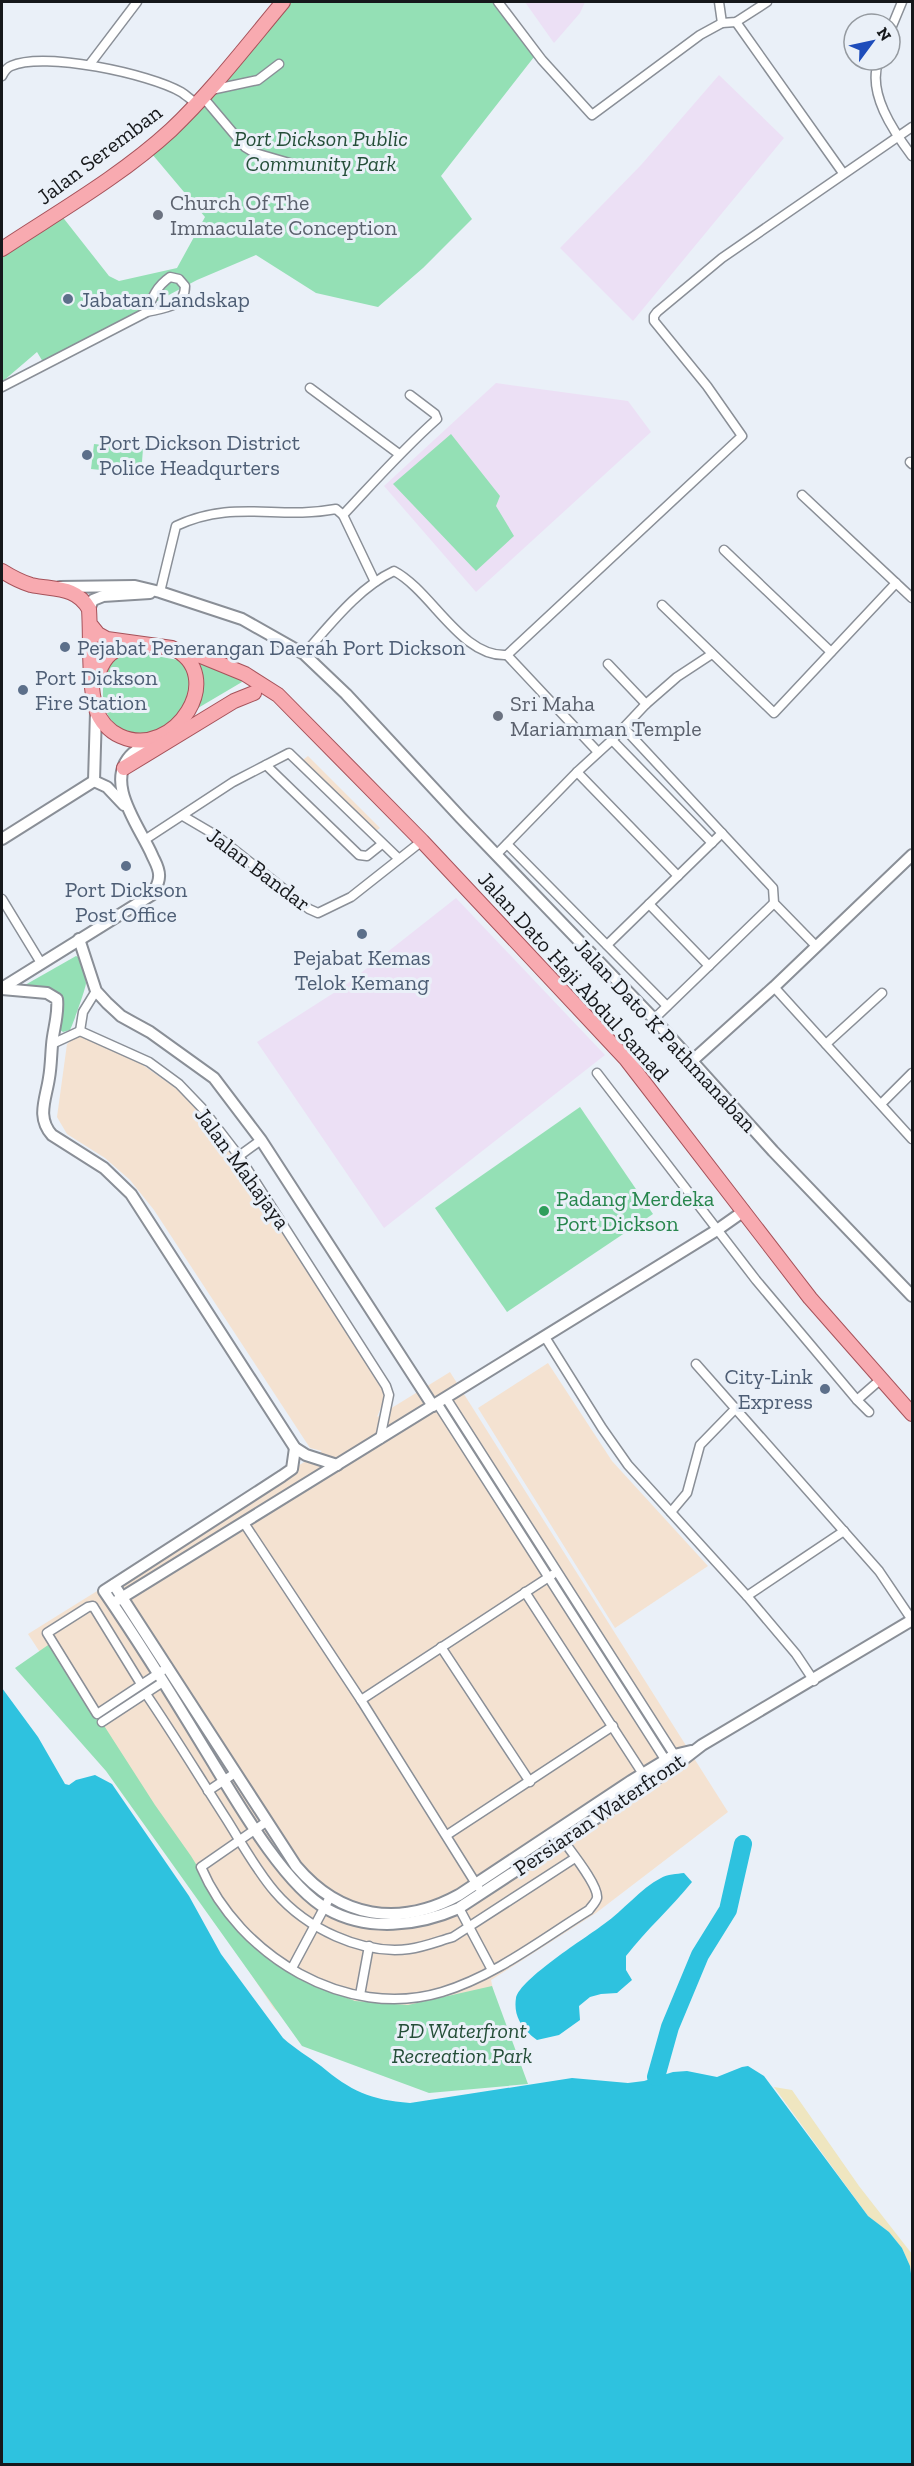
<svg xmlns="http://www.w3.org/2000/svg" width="914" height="2466" font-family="'Zilla Slab',serif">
<rect width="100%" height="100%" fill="#eaf0f8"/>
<!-- commercial -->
<g fill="#f4e2d1">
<polygon points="308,756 380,828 375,832 303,760"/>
<polygon points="78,1035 140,1063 177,1089 215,1129 237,1157 387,1393 377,1417 450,1372 728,1812 596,1913 491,1980 511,2073 355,2064 274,2009 28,1634 322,1451 310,1448 154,1210 130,1180 105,1158 67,1134 57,1117 67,1044"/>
<polygon points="548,1363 612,1461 708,1566 615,1628 478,1408"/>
</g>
<!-- education -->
<g fill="#ece0f5">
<polygon points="525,2 585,2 580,13 554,43"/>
<polygon points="719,75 784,138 633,321 560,248 641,165"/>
<polygon points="496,383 628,401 651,432 476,592 384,486"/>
<polygon points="456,898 605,1055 384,1228 257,1042 343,987"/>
</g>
<!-- green -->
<g fill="#94e0b5">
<polygon points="291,2 494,2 534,57 441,176 472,219 423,268 378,307 316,293 256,255 197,280 43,362 37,352 2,382 2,254 61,215 109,276 119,281 177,268 205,217 152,154"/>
<polygon points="451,434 500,496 496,506 514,536 476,571 393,484"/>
<polygon points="94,444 143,449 141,474 91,469"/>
<path d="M123 650 178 660C188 667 191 680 188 692 186 701 183 711 177 718 146 746 100 735 103 689 103 671 109 662 123 650Z"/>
<path d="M200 661 240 678 242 682 198 708C201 692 206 678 198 663Z"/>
<path d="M76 956 80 958C81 967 85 974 86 983 86 988 73 1024 70 1030L63 1032 60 1030C63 997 62 985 25 985Z"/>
<polygon points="580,1107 653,1214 507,1312 435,1208"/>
<polygon points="51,1643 155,1805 191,1856 225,1911 243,1934 327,1990 355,2001 408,2005 492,1986 528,2084 429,2093 302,2046 106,1771 15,1668"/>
</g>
<!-- sand -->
<polygon fill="#efe6c0" points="774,2087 792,2090 859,2186 912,2254 912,2281 910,2266 902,2248 889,2232 868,2216"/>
<!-- water -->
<g fill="#2ec2df">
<path d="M2 1688 38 1737 65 1784 69 1785 76 1780 95 1775 112 1784 189 1896 221 1954 283 2038C295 2049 308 2056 321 2066 351 2091 370 2100 410 2103L572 2078 628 2083 644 2081 673 2072 687 2071 717 2077 742 2067 748 2066 764 2076 868 2216 889 2232 902 2248 910 2266 912 2281V2464H2Z"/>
<path d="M684 1873 692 1882C671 1908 647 1929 626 1956V1970L632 1980 617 1993 601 1994 590 1997 579 2006 580 2020 559 2035 537 2040C523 2030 513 2017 516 1998 520 1979 587 1937 604 1924 623 1911 641 1888 661 1878 667 1874 677 1874 684 1873Z"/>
</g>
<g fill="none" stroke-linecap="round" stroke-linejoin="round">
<!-- river -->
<polyline stroke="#2ec2df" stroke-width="18" points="656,2077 670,2027 700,1955 728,1910 743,1844"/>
<defs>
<g id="minor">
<polyline points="498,2 542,60 592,115 700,35 722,23 736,22 767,2"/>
<polyline points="719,2 722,23"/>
<polyline points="736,22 843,173"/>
<polyline points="890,31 902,2"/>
<path d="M879 60C866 92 894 132 912 156"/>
<polyline points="90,64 137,2"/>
<path d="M2 76C4 72 6 68 11 66 44 51 150 74 181 92 186 95 191 100 196 103"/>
<polyline points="211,90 258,80 279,64"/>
<polyline points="202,96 245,147 255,153 293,164"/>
<path d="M2 387 147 312C164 308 185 307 185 286L179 279 170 277C157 286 152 297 147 312"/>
<polyline points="310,388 399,454"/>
<polyline points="910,462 912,464"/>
<polyline points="802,495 912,598"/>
<polyline points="724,550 831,652"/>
<path d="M375 582 343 515C374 482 403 449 437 419L435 414 410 395"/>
<path d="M160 592 176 526C233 499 278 520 336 509L343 515"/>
<polyline points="662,605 774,713 896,583"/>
<path d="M304 654C330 625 358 588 394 571 432 591 461 658 507 655L742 436 707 386 654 321V316L657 312 722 258 912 127"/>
<polyline points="507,655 598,752"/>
<polyline points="608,664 646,704"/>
<polyline points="624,728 773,888 774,903 816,946"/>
<polyline points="612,740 712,843"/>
<polyline points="266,765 359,855 367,856 382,844"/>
<polyline points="577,772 678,876"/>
<polyline points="183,816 217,836 309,909 318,913 351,897 422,841"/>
<polyline points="146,839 233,782 289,753 399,859"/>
<polyline points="507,844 667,1006"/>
<polyline points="497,854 577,772 612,740 646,704 677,677 712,654"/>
<polyline points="2,899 41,963"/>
<polyline points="649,904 709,966"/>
<polyline points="607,945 722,833"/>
<polyline points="774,987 912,1139"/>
<polyline points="654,1019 774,903"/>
<polyline points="80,1031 83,1012 96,991"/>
<polyline points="52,1044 80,1031 149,1062 179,1084 202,1108 239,1156 386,1386 389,1395 380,1439"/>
<polyline points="826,1044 882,993"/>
<polyline points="597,1073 756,1280 857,1400 881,1379"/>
<polyline points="882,1103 912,1073"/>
<polyline points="239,1156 261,1140"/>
<polyline points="545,1337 602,1428 628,1465 747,1596 796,1654 814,1681"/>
<polyline points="696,1364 879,1571 912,1620"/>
<polyline points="446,1398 677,1759"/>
<polyline points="857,1400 869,1412"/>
<polyline points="437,1403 668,1764"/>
<polyline points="671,1512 687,1493 700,1445 736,1408"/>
<polyline points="244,1523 361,1700 478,1887"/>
<polyline points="525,1592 643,1774"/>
<polyline points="747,1596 844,1531"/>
<polyline points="441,1647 530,1782"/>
<polyline points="141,1684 93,1606 88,1607 47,1633 97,1714 168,1667"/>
<path d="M146 1694C174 1735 200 1778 227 1820 242 1844 257 1871 275 1892 306 1928 361 1955 409 1949 424 1947 439 1941 453 1937L575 1858"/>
<polyline points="361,1700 552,1575"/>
<polyline points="102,1722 163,1682"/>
<polyline points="208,1791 235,1773"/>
<path d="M266 1822 201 1867C239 1956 346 2021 442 1992 495 1976 542 1939 589 1910 591 1907 596 1902 597 1898 599 1885 568 1848 560 1836"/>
<polyline points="447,1835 613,1726"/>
<polyline points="459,1908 492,1970"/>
<polyline points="292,1968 330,1897"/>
<polyline points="360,1995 369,1946"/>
</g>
<g id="tertiary">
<polyline points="60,587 135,586 160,592 242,619 304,654 346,694 461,818 654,1019 773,1151 912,1296"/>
<polyline points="89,609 93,600 103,596 150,593"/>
<polyline points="94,781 96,712"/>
<polyline points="94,781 107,787 124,805"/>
<polyline points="2,839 94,781"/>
<polyline points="79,939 96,991 107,1003 121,1016 150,1032 214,1078 261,1140 433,1406"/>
<path d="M2 988 153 894C155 889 159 883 159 877 160 869 155 862 152 855 140 827 102 781 133 753 139 748 146 744 152 740"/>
<path d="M2 989 47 993 57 999C59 1014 53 1030 52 1045 51 1056 51 1067 49 1078 46 1099 36 1117 52 1135L104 1168 131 1194 295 1448 306 1455 337 1465"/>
<polyline points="693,1060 774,987 912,855"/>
<path d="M295 1448 292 1469 282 1476 104 1591C139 1642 172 1695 204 1748 232 1793 282 1884 327 1909 368 1932 418 1926 459 1908L671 1769 702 1745 912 1620"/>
<path d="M114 1585 296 1866C340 1918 399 1928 459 1895L631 1781 674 1755 691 1751"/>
<polyline points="118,1600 717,1230 744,1211"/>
</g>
<g id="primary">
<path d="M2 249C58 212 121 176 171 130 212 91 247 45 283 2"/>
<path d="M2 571C10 576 21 582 31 585 54 590 76 586 89 609 91 638 88 682 96 709 100 721 109 731 120 736 175 761 229 674 172 648L107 639 98 634 90 624"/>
<polyline points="182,653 201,656 245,674 278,695 422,841 626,1059 810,1298 912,1414"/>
<path d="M96 680C103 659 108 652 129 644"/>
<polyline points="124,768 234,701 254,693"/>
</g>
</defs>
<!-- minor casing -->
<use href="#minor" stroke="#8a8f97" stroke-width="11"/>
<!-- tertiary casing -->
<use href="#tertiary" stroke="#8a8f97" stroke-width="14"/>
<!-- primary casing -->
<use href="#primary" stroke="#a6525a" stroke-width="16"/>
<!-- minor -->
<use href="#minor" stroke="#fff" stroke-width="8"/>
<!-- tertiary -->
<use href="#tertiary" stroke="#fff" stroke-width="10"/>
<!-- primary -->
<use href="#primary" stroke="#f8aab0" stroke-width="14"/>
</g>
<!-- markers -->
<g fill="#6b7280" stroke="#eaf0f8" stroke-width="2">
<circle cx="158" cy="215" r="6"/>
<circle cx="498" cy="716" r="6"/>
</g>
<g fill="#5c6f8a" stroke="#eaf0f8" stroke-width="2">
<circle cx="68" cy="299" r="6"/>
<circle cx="87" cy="455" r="6"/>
<circle cx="65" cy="647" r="6"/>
<circle cx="23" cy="690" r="6"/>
<circle cx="126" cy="866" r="6"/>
<circle cx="362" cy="934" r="6"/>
<circle cx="825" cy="1389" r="6"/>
</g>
<circle fill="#2e9e5b" stroke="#eaf0f8" stroke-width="2" cx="544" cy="1211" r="6"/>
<g text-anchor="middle" stroke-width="6" stroke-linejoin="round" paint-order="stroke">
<!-- park labels -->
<g font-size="22" font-style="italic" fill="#244e38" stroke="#eaf0f8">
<text x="321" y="146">Port Dickson Public<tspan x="321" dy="25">Community Park</tspan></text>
<text x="462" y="2038">PD Waterfront<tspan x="462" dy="25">Recreation Park</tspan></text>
</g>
<!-- street labels -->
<g font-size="22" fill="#16181b" stroke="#eaf0f8">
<text transform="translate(99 154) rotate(-37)" y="8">Jalan Seremban</text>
<text transform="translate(259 869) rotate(37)" y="8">Jalan Bandar</text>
<text transform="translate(574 976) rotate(48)" y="8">Jalan Dato Haji Abdul Samad</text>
<text transform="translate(666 1035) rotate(47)" y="8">Jalan Dato K Pathmanaban</text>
<text transform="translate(243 1168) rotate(54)" y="8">Jalan Mahajaya</text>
<text transform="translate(599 1814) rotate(-34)" y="8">Persiaran Waterfront</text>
</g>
<!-- worship labels -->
<g font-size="22" fill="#5b616d" stroke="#eaf0f8" text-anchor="start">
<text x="170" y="210">Church Of The<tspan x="170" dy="25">Immaculate Conception</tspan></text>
<text x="510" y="711">Sri Maha<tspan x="510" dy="25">Mariamman Temple</tspan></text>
</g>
<!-- service labels -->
<g font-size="22" fill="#4e5e75" stroke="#eaf0f8" text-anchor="start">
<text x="80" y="307">Jabatan Landskap</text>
<text x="99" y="450">Port Dickson District<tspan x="99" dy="25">Police Headqurters</tspan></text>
<text x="77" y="655">Pejabat Penerangan Daerah Port Dickson</text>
<text x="35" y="685">Port Dickson<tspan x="35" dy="25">Fire Station</tspan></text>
<text x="126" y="897" text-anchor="middle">Port Dickson<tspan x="126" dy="25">Post Office</tspan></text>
<text x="362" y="965" text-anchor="middle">Pejabat Kemas<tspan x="362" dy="25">Telok Kemang</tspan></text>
<text x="813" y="1384" text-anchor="end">City-Link<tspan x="813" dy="25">Express</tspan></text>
</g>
<!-- leisure labels -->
<g font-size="22" fill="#27864d" stroke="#eaf0f8" text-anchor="start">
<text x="556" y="1206">Padang Merdeka<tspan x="556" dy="25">Port Dickson</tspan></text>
</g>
</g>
<!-- border -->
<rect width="914" height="2466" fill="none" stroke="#16181b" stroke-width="6"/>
<!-- north arrow -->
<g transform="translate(872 42) rotate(57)"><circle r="28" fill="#eaf0f8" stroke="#959aa0" stroke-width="1.5"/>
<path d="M0-4.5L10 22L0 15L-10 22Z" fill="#1e4dbb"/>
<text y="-9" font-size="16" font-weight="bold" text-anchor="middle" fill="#16181b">N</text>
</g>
</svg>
